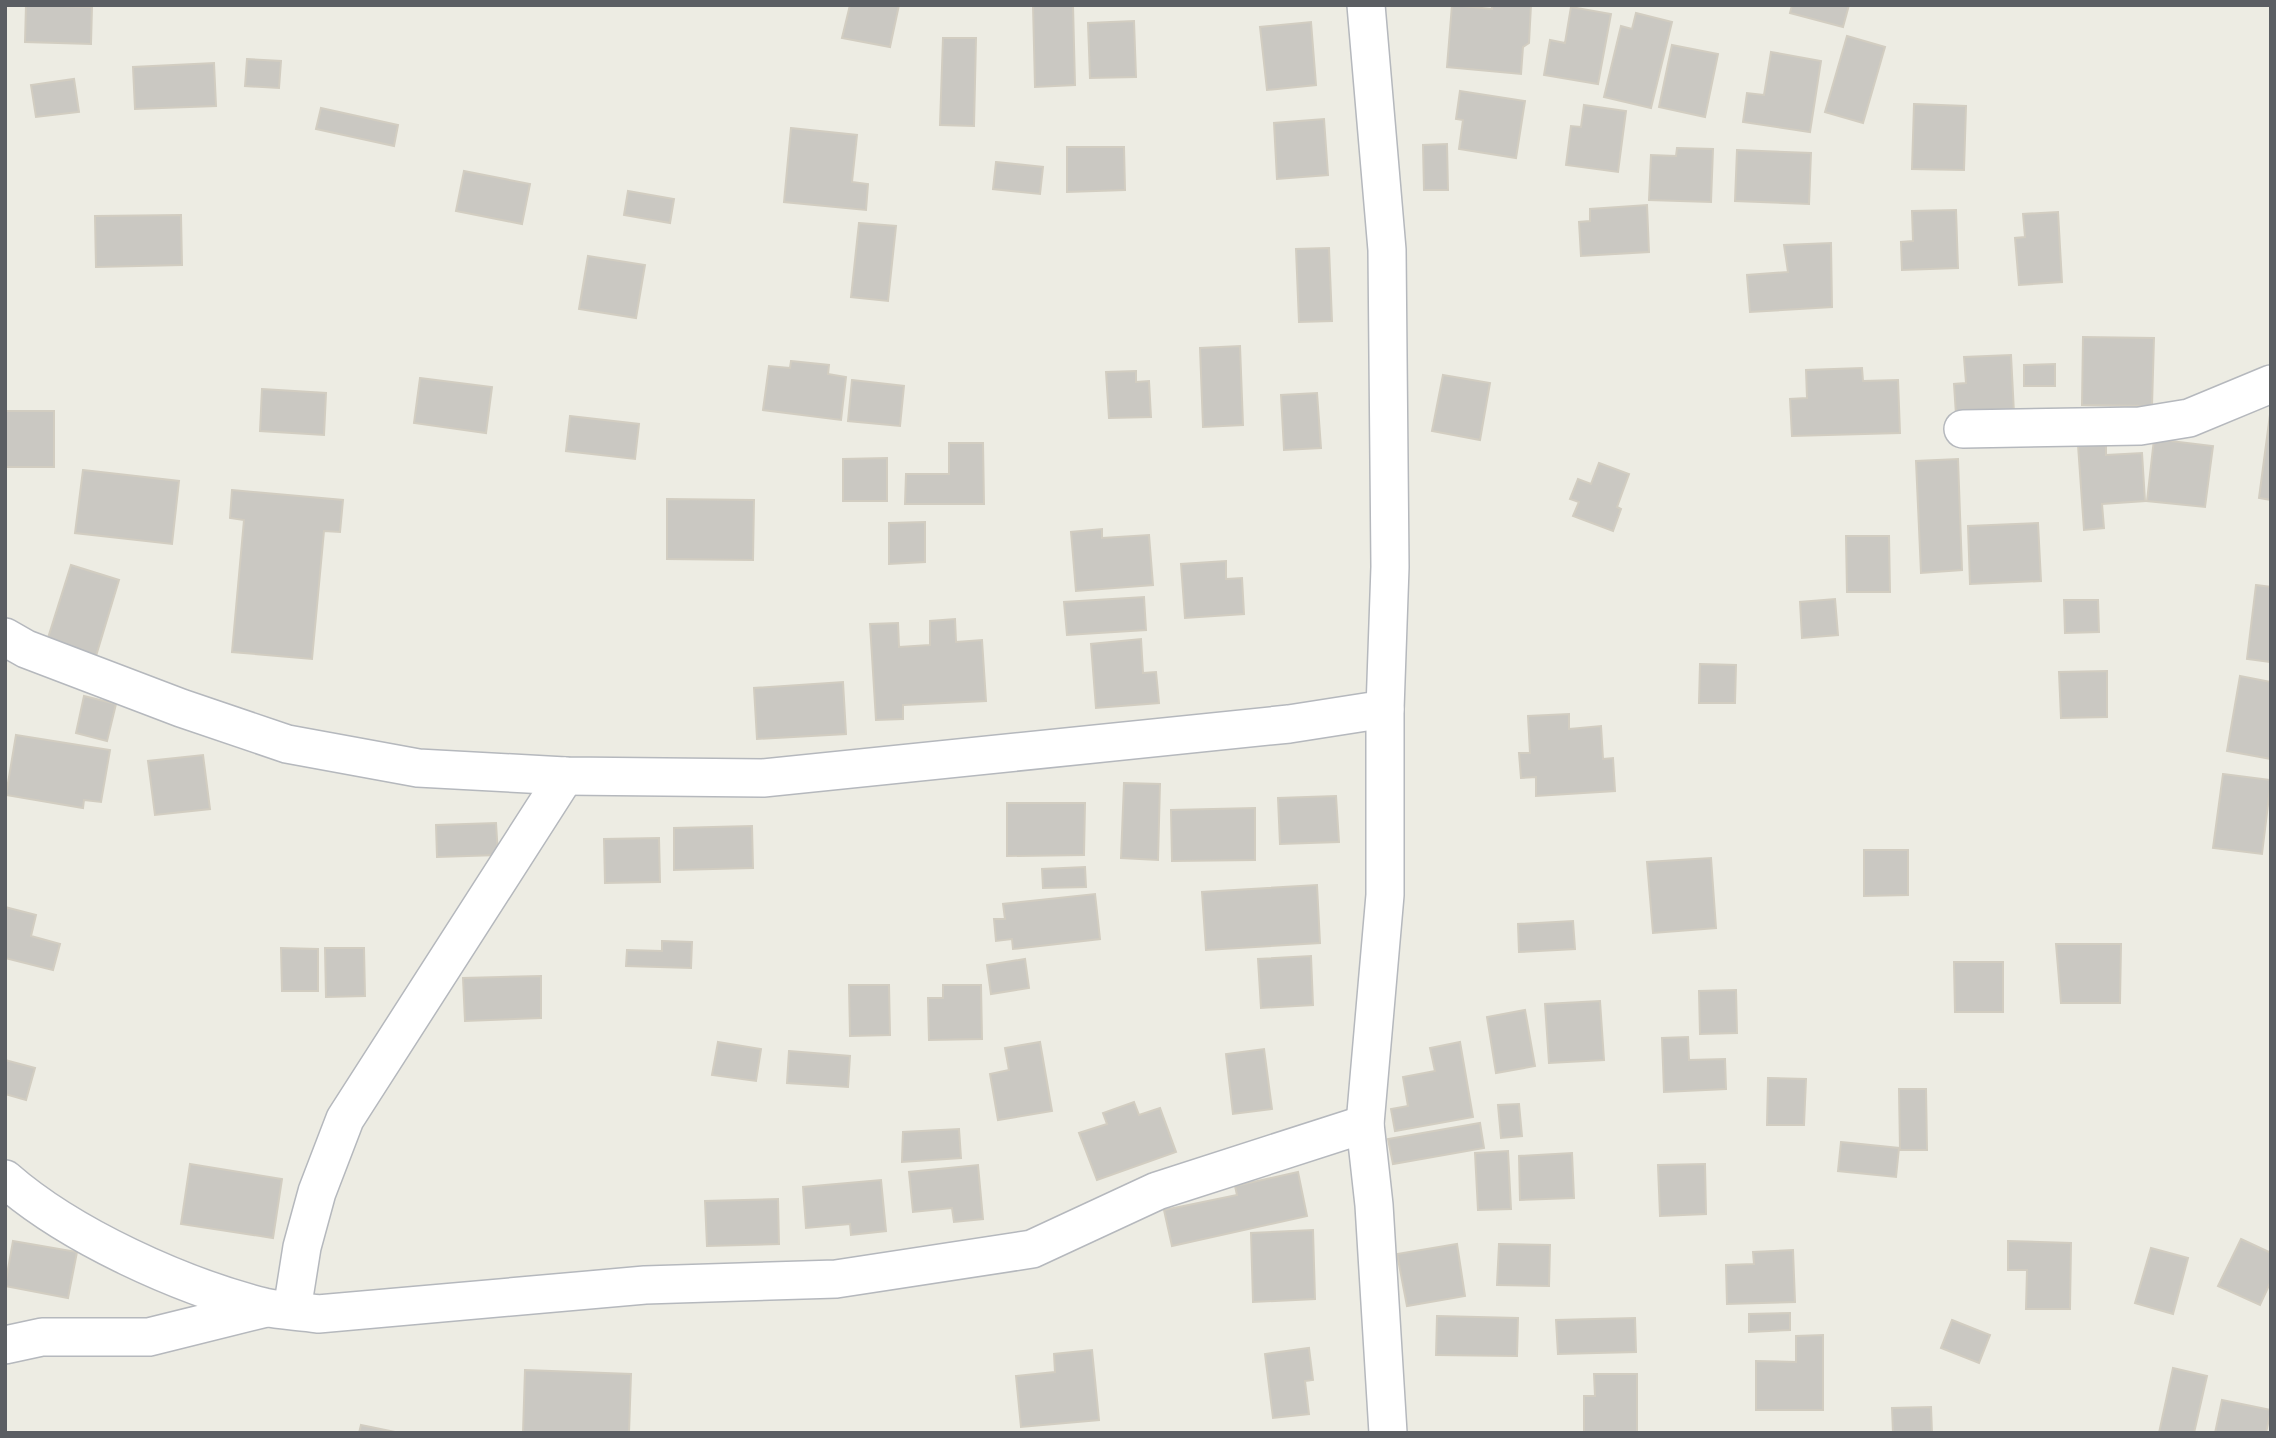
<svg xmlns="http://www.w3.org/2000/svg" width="2276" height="1438" font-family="'Space Grotesk',sans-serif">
<rect width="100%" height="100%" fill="#edece3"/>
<!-- building -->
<g fill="#cac8c2" stroke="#d2cdc1" stroke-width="2">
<polygon points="26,5 92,7 91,44 25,42"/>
<polygon points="850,5 899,5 890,47 842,38"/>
<polygon points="1033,5 1073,5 1075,85 1035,87"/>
<polygon points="1452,5 1492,9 1492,5 1531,5 1529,43 1523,47 1521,74 1447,67"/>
<polygon points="1792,5 1849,5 1843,27 1790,13"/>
<polygon points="1571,7 1611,14 1598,84 1544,75 1550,40 1565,43"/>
<polygon points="1636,13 1672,22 1651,108 1604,97 1621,26 1632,29"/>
<polygon points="1134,21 1136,77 1090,78 1088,23"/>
<polygon points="1311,22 1316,85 1267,90 1260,27"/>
<polygon points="1847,36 1885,47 1863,123 1825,112"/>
<polygon points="943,38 976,38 974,126 940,125"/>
<polygon points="1672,45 1718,54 1705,117 1659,107"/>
<polygon points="1771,52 1821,61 1810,132 1743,122 1747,93 1764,95"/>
<polygon points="247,59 281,61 279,88 245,86"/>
<polygon points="214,63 216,106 135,109 133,67"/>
<polygon points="74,79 79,112 36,117 31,85"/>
<polygon points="1460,91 1525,101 1516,158 1459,149 1463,120 1456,119"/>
<polygon points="1914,104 1966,106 1964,170 1912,169"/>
<polygon points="1584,105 1626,111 1618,172 1566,165 1571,126 1581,127"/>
<polygon points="321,108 398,125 394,146 316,129"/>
<polygon points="1324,119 1328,175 1277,179 1274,123"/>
<polygon points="791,128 857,135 852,182 868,184 866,210 784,202"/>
<polygon points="1447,144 1448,190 1424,190 1423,145"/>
<polygon points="1067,147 1124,147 1125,190 1067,192"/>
<polygon points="1677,148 1713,149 1711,202 1649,200 1651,155 1676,156"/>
<polygon points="1737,150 1811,153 1809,204 1735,201"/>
<polygon points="996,162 1043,167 1040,194 993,189"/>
<polygon points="464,171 530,184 522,224 456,211"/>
<polygon points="628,191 674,199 670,223 624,215"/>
<polygon points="1647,205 1649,252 1581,256 1579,222 1590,221 1590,209"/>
<polygon points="1956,210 1958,268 1902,270 1901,242 1913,241 1912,211"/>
<polygon points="2058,212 2062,282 2019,285 2015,238 2025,237 2023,214"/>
<polygon points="181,215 182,265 96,267 95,216"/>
<polygon points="859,223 896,226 888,301 851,297"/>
<polygon points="1831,243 1832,307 1750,312 1747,275 1788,272 1784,245"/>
<polygon points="1329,248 1332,321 1299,322 1296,249"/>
<polygon points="588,256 645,265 636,318 579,309"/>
<polygon points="2083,337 2154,338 2152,406 2082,405"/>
<polygon points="1240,346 1243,425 1203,427 1200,348"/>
<polygon points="2011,355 2014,413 1956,415 1954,384 1966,383 1964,357"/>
<polygon points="791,361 829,365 828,374 846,377 841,420 763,410 769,366 790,368"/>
<polygon points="2055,364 2055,386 2024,386 2024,365"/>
<polygon points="1862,368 1863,381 1898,380 1900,433 1792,436 1790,399 1807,398 1806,370"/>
<polygon points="1136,371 1136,382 1149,381 1151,417 1109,418 1106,372"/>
<polygon points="1443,375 1490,383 1480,440 1432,431"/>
<polygon points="420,378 492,387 486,433 414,423"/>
<polygon points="852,380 904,386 900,426 848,421"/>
<polygon points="262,389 326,393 324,435 260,431"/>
<polygon points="1317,393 1321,448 1284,450 1281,395"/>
<polygon points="2271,407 2271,500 2259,498"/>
<rect x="5" y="411" width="49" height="56"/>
<polygon points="570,416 639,424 635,459 566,451"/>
<polygon points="2154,439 2213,446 2205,507 2147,501"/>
<polygon points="949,443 983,443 984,504 905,504 906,474 949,474"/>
<polygon points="2106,443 2106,455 2142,453 2145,501 2102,504 2104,528 2084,530 2078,445"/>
<polygon points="887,458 887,501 843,501 843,459"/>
<polygon points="1958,459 1962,570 1921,573 1916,461"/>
<polygon points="1599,463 1629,474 1617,507 1621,509 1613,531 1573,516 1579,502 1570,499 1578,479 1591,484"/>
<polygon points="83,470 179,481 172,544 75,533"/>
<polygon points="232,490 343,500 340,532 324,531 312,659 232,652 244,520 230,518"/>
<polygon points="667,499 754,500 753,560 667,559"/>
<polygon points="925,522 925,562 889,564 889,523"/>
<polygon points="2038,523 2041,581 1970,584 1968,526"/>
<polygon points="1102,529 1102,538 1149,535 1153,585 1076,591 1071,532"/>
<polygon points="1846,536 1889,536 1890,592 1847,592"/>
<polygon points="1226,561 1226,579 1242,578 1244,614 1185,618 1181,564"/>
<polygon points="71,565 119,580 96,656 47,641"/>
<polygon points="2256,585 2271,587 2271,662 2247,659"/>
<polygon points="1144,597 1146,630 1067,635 1064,602"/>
<polygon points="1835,599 1838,635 1802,638 1800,602"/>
<polygon points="2064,600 2098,600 2099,632 2065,633"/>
<polygon points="955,619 956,642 982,640 986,701 903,705 903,719 876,720 870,624 898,623 899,647 930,645 930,621"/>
<polygon points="1141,639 1143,673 1156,672 1159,703 1096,708 1091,644"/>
<polygon points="1700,664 1736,665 1735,703 1699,703"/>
<polygon points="2107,671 2107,717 2061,718 2059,672"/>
<polygon points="2240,676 2271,682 2271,759 2227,751"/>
<polygon points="843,682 846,734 757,739 754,688"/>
<polygon points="84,696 116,704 107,741 76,733"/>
<polygon points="1569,714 1569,729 1601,726 1603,759 1613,758 1615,791 1536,796 1536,777 1521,778 1519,753 1530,753 1528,716"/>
<polygon points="16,735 110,750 101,802 84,800 83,808 6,795"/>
<polygon points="203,755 210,809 155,815 148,761"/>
<polygon points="2223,774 2271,780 2262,854 2213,848"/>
<polygon points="1124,783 1160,784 1158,860 1121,858"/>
<polygon points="1336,796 1339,842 1280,844 1278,798"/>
<polygon points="1007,803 1085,803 1084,855 1007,856"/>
<polygon points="1255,808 1255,860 1172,861 1171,810"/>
<polygon points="496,823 498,855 437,857 436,825"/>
<polygon points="752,826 753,868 674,870 674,828"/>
<polygon points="659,838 660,882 605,883 604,839"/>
<polygon points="1864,850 1908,850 1908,895 1864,896"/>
<polygon points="1711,858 1716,928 1653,933 1647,862"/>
<polygon points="1085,867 1086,887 1043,888 1042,869"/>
<polygon points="1317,885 1320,943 1206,950 1202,892"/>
<polygon points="1095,894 1100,939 1013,949 1012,939 996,941 994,919 1005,919 1003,904"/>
<polygon points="5,907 36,915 31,936 60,944 53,970 5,958"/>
<polygon points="1573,921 1575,949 1519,952 1518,924"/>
<polygon points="662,941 692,942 691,968 626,966 627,950 662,951"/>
<polygon points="2056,944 2121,944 2120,1003 2061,1003"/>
<polygon points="281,948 318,949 318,991 282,991"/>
<polygon points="325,948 364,948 365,996 326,997"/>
<polygon points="1311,956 1313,1005 1261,1008 1258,959"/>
<polygon points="1025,959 1029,988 991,994 987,965"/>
<polygon points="1954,962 2003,962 2003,1012 1955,1012"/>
<polygon points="541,976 541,1018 465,1021 463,978"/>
<polygon points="849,985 889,985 890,1035 850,1036"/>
<polygon points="943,985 981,985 982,1039 929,1040 928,998 943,998"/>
<polygon points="1736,990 1737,1033 1700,1034 1699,991"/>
<polygon points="1600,1001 1604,1060 1549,1063 1545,1004"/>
<polygon points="1525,1010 1535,1066 1496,1073 1487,1017"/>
<polygon points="1688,1037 1689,1060 1725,1059 1726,1089 1664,1092 1662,1038"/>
<polygon points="718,1042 761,1049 756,1081 712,1075"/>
<polygon points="1040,1042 1052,1111 998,1120 990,1074 1009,1070 1005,1048"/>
<polygon points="1460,1042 1473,1117 1395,1131 1391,1109 1408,1106 1403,1077 1435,1071 1430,1048"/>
<polygon points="1264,1049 1272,1109 1233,1114 1226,1054"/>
<polygon points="789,1051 850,1056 848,1087 787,1083"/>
<polygon points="5,1060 35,1068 26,1100 5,1094"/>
<polygon points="1768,1078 1806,1079 1804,1125 1767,1125"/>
<polygon points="1899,1089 1926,1089 1927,1150 1900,1150"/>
<polygon points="1134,1102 1139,1115 1160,1108 1176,1152 1097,1180 1079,1133 1107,1124 1103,1113"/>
<polygon points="1519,1104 1522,1136 1501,1138 1498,1105"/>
<polygon points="1480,1123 1484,1148 1393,1164 1388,1139"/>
<polygon points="959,1129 961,1158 902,1162 903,1132"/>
<polygon points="1841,1142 1899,1148 1896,1177 1838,1171"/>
<polygon points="1508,1151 1511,1209 1478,1210 1475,1153"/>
<polygon points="1572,1153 1574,1198 1520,1200 1519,1156"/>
<polygon points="190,1164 282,1179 273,1238 181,1224"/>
<polygon points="1705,1164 1706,1214 1660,1216 1658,1165"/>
<polygon points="978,1165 983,1219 954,1222 952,1208 913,1212 909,1172"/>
<polygon points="1298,1172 1307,1216 1172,1246 1164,1210 1237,1195 1235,1186"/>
<polygon points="881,1180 886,1231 851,1235 850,1224 806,1228 803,1187"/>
<polygon points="778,1199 779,1244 707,1246 705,1201"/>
<polygon points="1313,1230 1315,1299 1253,1302 1251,1233"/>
<polygon points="2241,1239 2271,1253 2271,1281 2260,1305 2218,1286"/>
<polygon points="13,1241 77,1252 68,1298 5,1286"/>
<polygon points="2008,1241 2071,1243 2070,1309 2026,1309 2027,1270 2008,1270"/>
<polygon points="1457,1244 1465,1296 1407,1306 1397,1254"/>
<polygon points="1499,1244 1550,1245 1549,1286 1497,1285"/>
<polygon points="2151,1248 2188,1258 2173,1314 2135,1303"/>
<polygon points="1793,1250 1795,1302 1727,1304 1726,1265 1754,1264 1753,1252"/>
<polygon points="1790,1313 1790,1330 1749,1332 1749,1314"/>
<polygon points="1437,1316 1518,1318 1517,1356 1436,1355"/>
<polygon points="1635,1318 1636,1352 1558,1354 1556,1320"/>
<polygon points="1952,1320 1990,1335 1979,1363 1941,1348"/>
<polygon points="1823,1335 1823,1410 1756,1410 1756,1361 1796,1362 1796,1336"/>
<polygon points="1309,1348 1313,1380 1305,1381 1309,1414 1273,1418 1265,1354"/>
<polygon points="1092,1350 1099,1420 1021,1427 1016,1376 1055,1372 1054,1354"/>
<polygon points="2173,1368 2207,1376 2194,1433 2159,1433"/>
<polygon points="525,1370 631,1374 629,1433 523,1433"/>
<polygon points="1594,1374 1637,1374 1637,1433 1584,1433 1584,1396 1595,1396"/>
<polygon points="2222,1400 2271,1410 2266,1433 2215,1433"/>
<polygon points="1931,1407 1932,1433 1893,1433 1892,1408"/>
<polygon points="361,1425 400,1433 359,1433"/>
</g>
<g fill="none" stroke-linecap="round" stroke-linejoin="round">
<defs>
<g id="street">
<polyline points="1963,429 2140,426 2189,418 2271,384"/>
<polyline points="5,637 26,649 181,708 287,744 418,768 565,776 763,778 1289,724 1385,709 1390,567 1387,250 1366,5"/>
<polyline points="1385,709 1385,895 1365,1124 1374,1205 1388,1433"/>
<path d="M5 1179C70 1236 181 1286 264 1307 282 1311 300 1311 318 1314L645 1285 836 1279 1032 1249 1157 1191 1365 1124"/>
<polyline points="292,1310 302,1247 317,1192 345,1119 565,776"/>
<polyline points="5,1345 42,1337 149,1337 266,1308"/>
</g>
</defs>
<!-- street casing -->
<use href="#street" stroke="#b5b8bd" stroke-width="40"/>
<!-- street -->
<use href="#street" stroke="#fff" stroke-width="37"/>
</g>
<!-- border -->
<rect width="2276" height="1438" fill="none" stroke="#5b5e63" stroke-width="14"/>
</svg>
